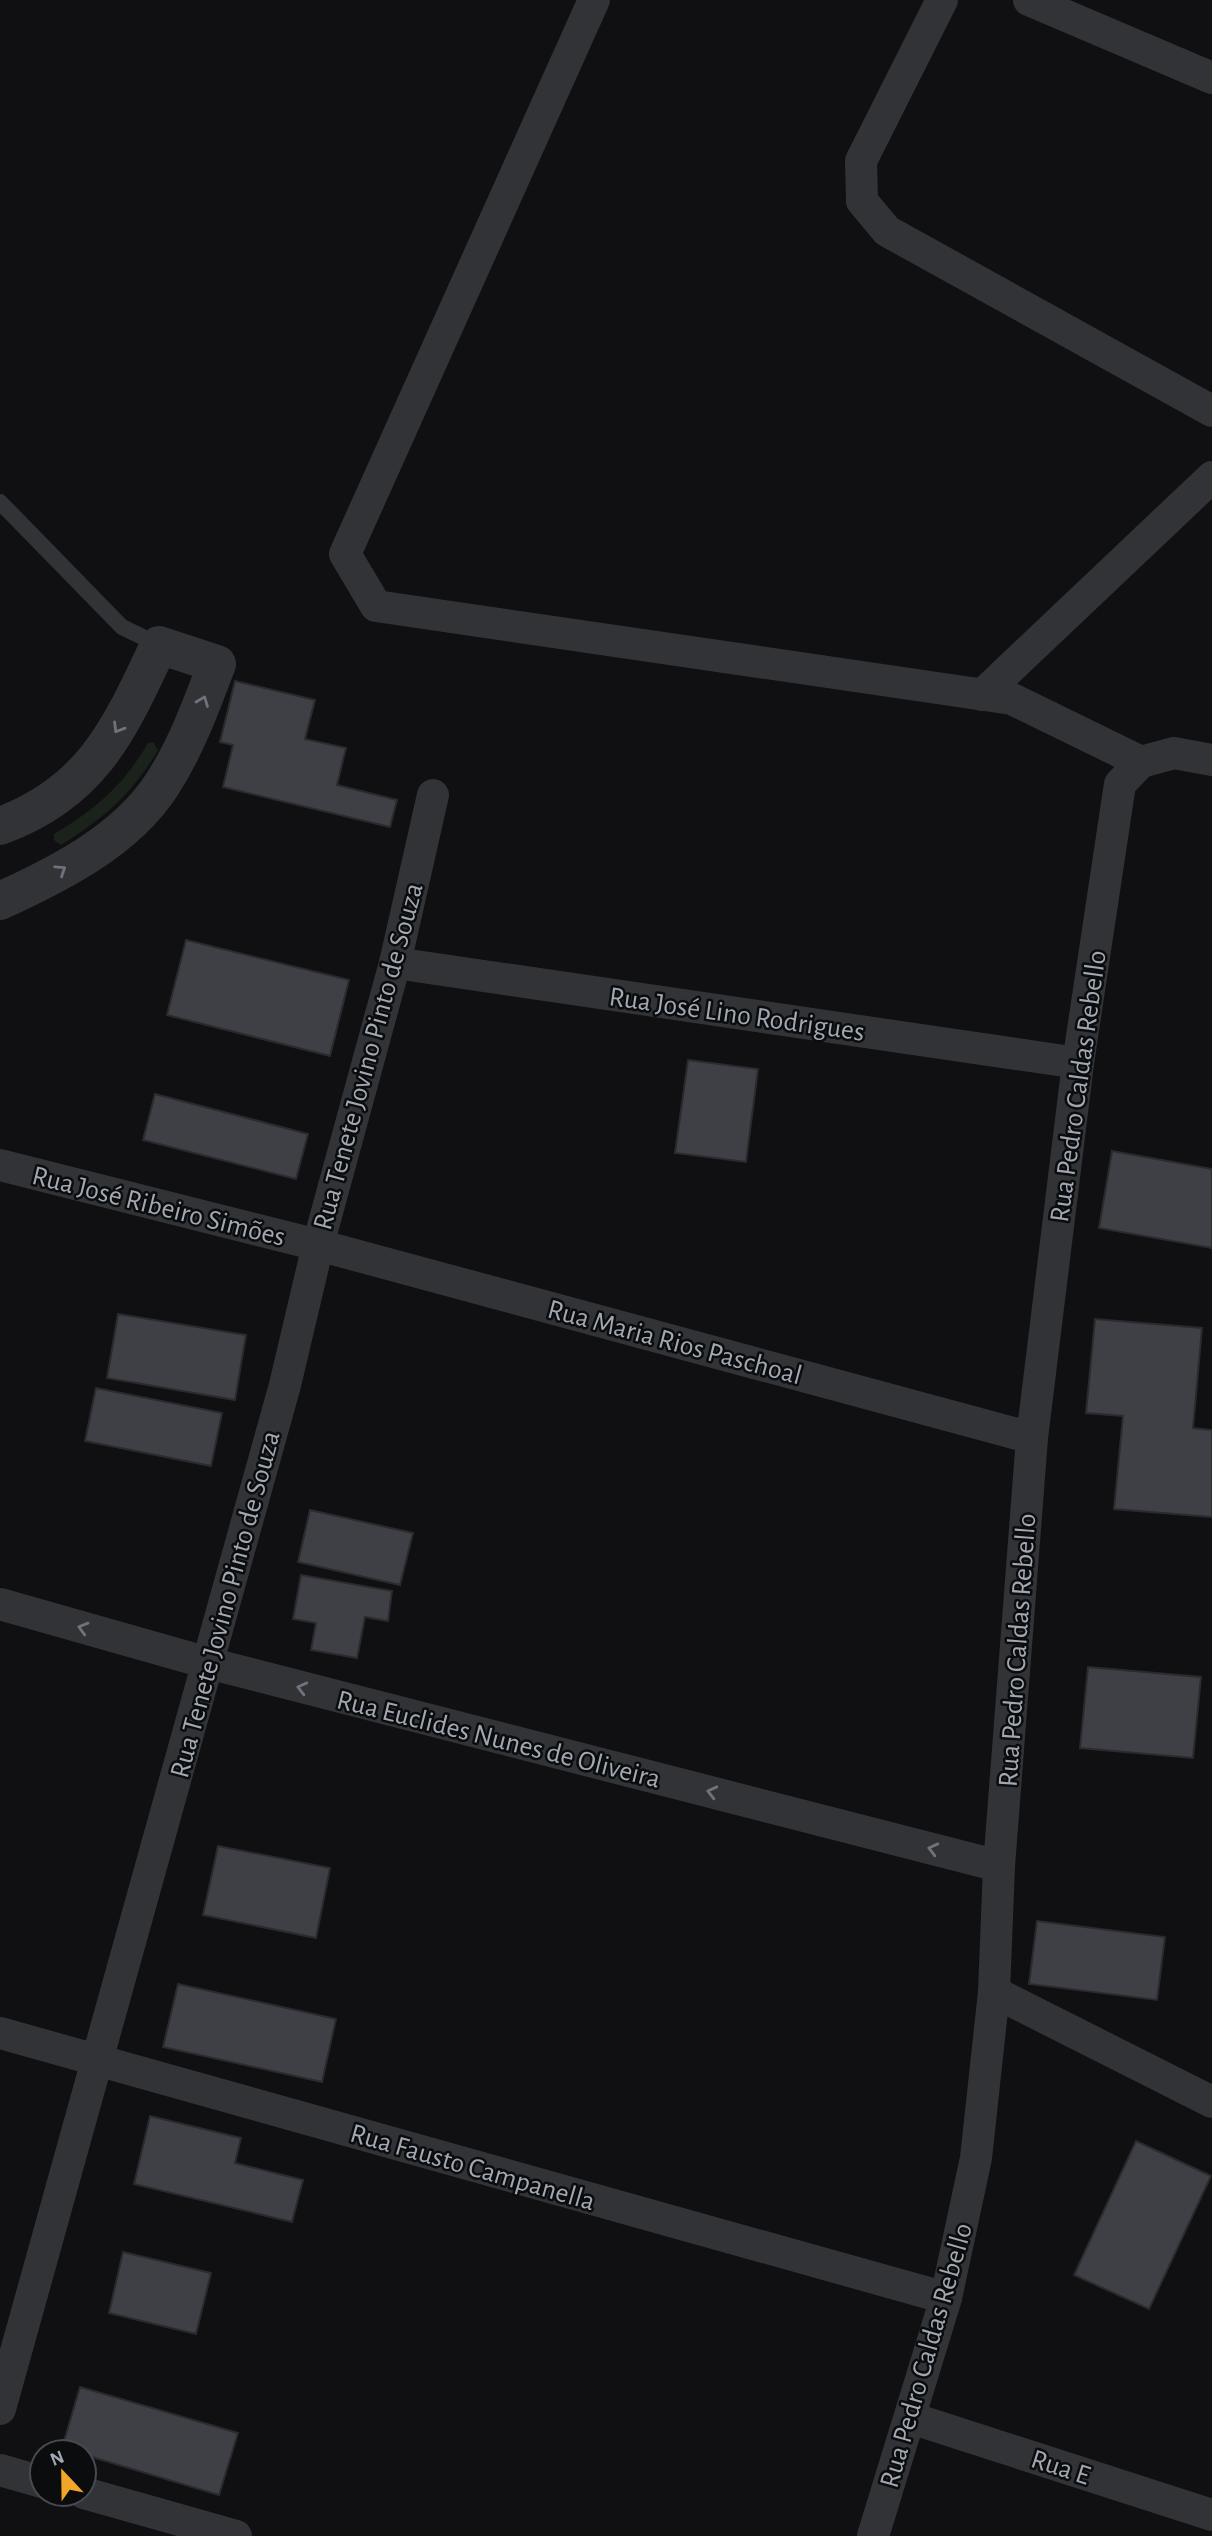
<svg xmlns="http://www.w3.org/2000/svg" width="1212" height="2536" font-family="'Alegreya Sans',sans-serif">
<rect width="100%" height="100%" fill="#101012"/>
<!-- green -->
<path fill="#1b221b" d="M153 742 158 750C132 794 104 818 61 845L54 840V834C96 809 123 786 148 743Z"/>
<!-- building -->
<g fill="#3f4045" stroke="#2a2b2e" stroke-width="2">
<polygon points="235,681 315,700 305,739 346,748 337,785 397,800 390,827 223,787 233,745 220,742"/>
<polygon points="186,940 349,980 330,1056 167,1015"/>
<polygon points="688,1060 758,1069 746,1162 675,1153"/>
<polygon points="155,1094 308,1134 296,1179 143,1140"/>
<polygon points="1112,1151 1212,1169 1212,1248 1099,1228"/>
<polygon points="118,1314 246,1335 235,1400 107,1378"/>
<polygon points="1095,1319 1202,1328 1193,1428 1212,1430 1212,1517 1114,1509 1123,1416 1086,1413"/>
<polygon points="96,1388 222,1413 211,1466 85,1441"/>
<polygon points="310,1510 413,1533 400,1585 298,1562"/>
<polygon points="301,1575 392,1591 388,1621 365,1617 357,1658 311,1650 316,1623 293,1619"/>
<polygon points="1088,1667 1201,1677 1193,1758 1080,1748"/>
<polygon points="218,1846 330,1868 316,1938 203,1915"/>
<polygon points="1037,1921 1165,1937 1157,2000 1029,1984"/>
<polygon points="178,1984 336,2019 322,2082 163,2047"/>
<polygon points="150,2116 241,2138 235,2163 303,2180 292,2222 134,2184"/>
<polygon points="1136,2141 1211,2176 1149,2309 1074,2275"/>
<polygon points="123,2252 211,2273 196,2334 109,2313"/>
<polygon points="80,2387 238,2433 219,2495 62,2448"/>
</g>
<g fill="none" stroke-linecap="round" stroke-linejoin="round">
<!-- service -->
<polyline stroke="#313337" stroke-width="16" points="0,502 122,627 159,645"/>
<!-- minor -->
<g stroke="#313337" stroke-width="32">
<polyline points="594,0 345,554 376,606 1012,699 1141,762"/>
<polyline points="942,0 861,161 862,201 887,231 1212,411"/>
<polyline points="1029,0 1212,78"/>
<polyline points="982,695 1212,477"/>
<polyline points="1141,762 1174,753 1212,760"/>
<polyline points="395,963 1078,1063"/>
<polyline points="0,1165 318,1245 1032,1438"/>
<polyline points="0,1604 208,1663 999,1866"/>
<polyline points="994,1992 1212,2102"/>
<polyline points="0,2033 946,2298"/>
<polyline points="0,2409 285,1385 318,1245 395,963 433,795"/>
<polyline points="911,2418 1212,2515"/>
<polyline points="0,2470 42,2482"/>
<polyline points="84,2493 236,2536"/>
<polyline points="873,2536 946,2298 976,2158 994,1992 999,1866 1032,1438 1078,1063 1120,784 1141,762"/>
</g>
<!-- tertiary -->
<path stroke="#313337" stroke-width="38" d="M0 826C93 792 120 728 159 645L217 664C201 706 186 748 161 786 125 841 57 875 0 901"/>
</g>
<!-- one-way arrows -->
<defs><path id="oneway-chevron" d="M-2-3.5L2.5 0L-2 3.5" fill="none" stroke-width="1.6" stroke-linecap="round" stroke-linejoin="round" transform="scale(1.75)"/></defs>
<g stroke="#6f737b">
<use href="#oneway-chevron" transform="translate(203 701) rotate(-69)"/>
<use href="#oneway-chevron" transform="translate(118 728) rotate(121)"/>
<use href="#oneway-chevron" transform="translate(61 870) rotate(-34)"/>
<use href="#oneway-chevron" transform="translate(83 1628) rotate(-164)"/>
<use href="#oneway-chevron" transform="translate(302 1688) rotate(-166)"/>
<use href="#oneway-chevron" transform="translate(712 1792) rotate(-166)"/>
<use href="#oneway-chevron" transform="translate(933 1849) rotate(-166)"/>
</g>
<g text-anchor="middle" stroke-width="5" stroke-linejoin="round" paint-order="stroke">
<!-- street labels -->
<g font-size="28" fill="#a2a8b3" stroke="#0b0c0d">
<text transform="translate(737 1013) rotate(8)" y="10">Rua José Lino Rodrigues</text>
<text transform="translate(367 1056) rotate(-75)" y="10">Rua Tenete Jovino Pinto de Souza</text>
<text transform="translate(1077 1086) rotate(-82)" y="10">Rua Pedro Caldas Rebello</text>
<text transform="translate(159 1205) rotate(14)" y="10">Rua José Ribeiro Simões</text>
<text transform="translate(675 1341) rotate(15)" y="10">Rua Maria Rios Paschoal</text>
<text transform="translate(224 1604) rotate(-75)" y="10">Rua Tenete Jovino Pinto de Souza</text>
<text transform="translate(1016 1650) rotate(-86)" y="10">Rua Pedro Caldas Rebello</text>
<text transform="translate(499 1738) rotate(14)" y="10">Rua Euclides Nunes de Oliveira</text>
<text transform="translate(473 2166) rotate(16)" y="10">Rua Fausto Campanella</text>
<text transform="translate(925 2355) rotate(-74)" y="10">Rua Pedro Caldas Rebello</text>
<text transform="translate(1061 2466) rotate(18)" y="10">Rua E</text>
</g>
</g>
<!-- north arrow -->
<g transform="translate(63 2473) rotate(338)"><circle r="33" fill="#0b0c0d" stroke="#474a4f" stroke-width="2"/>
<path d="M0-5L12 26L0 18L-12 26Z" fill="#f1a629"/>
<text y="-10" font-size="19" font-weight="bold" text-anchor="middle" fill="#a2a8b3">N</text>
</g>
</svg>
